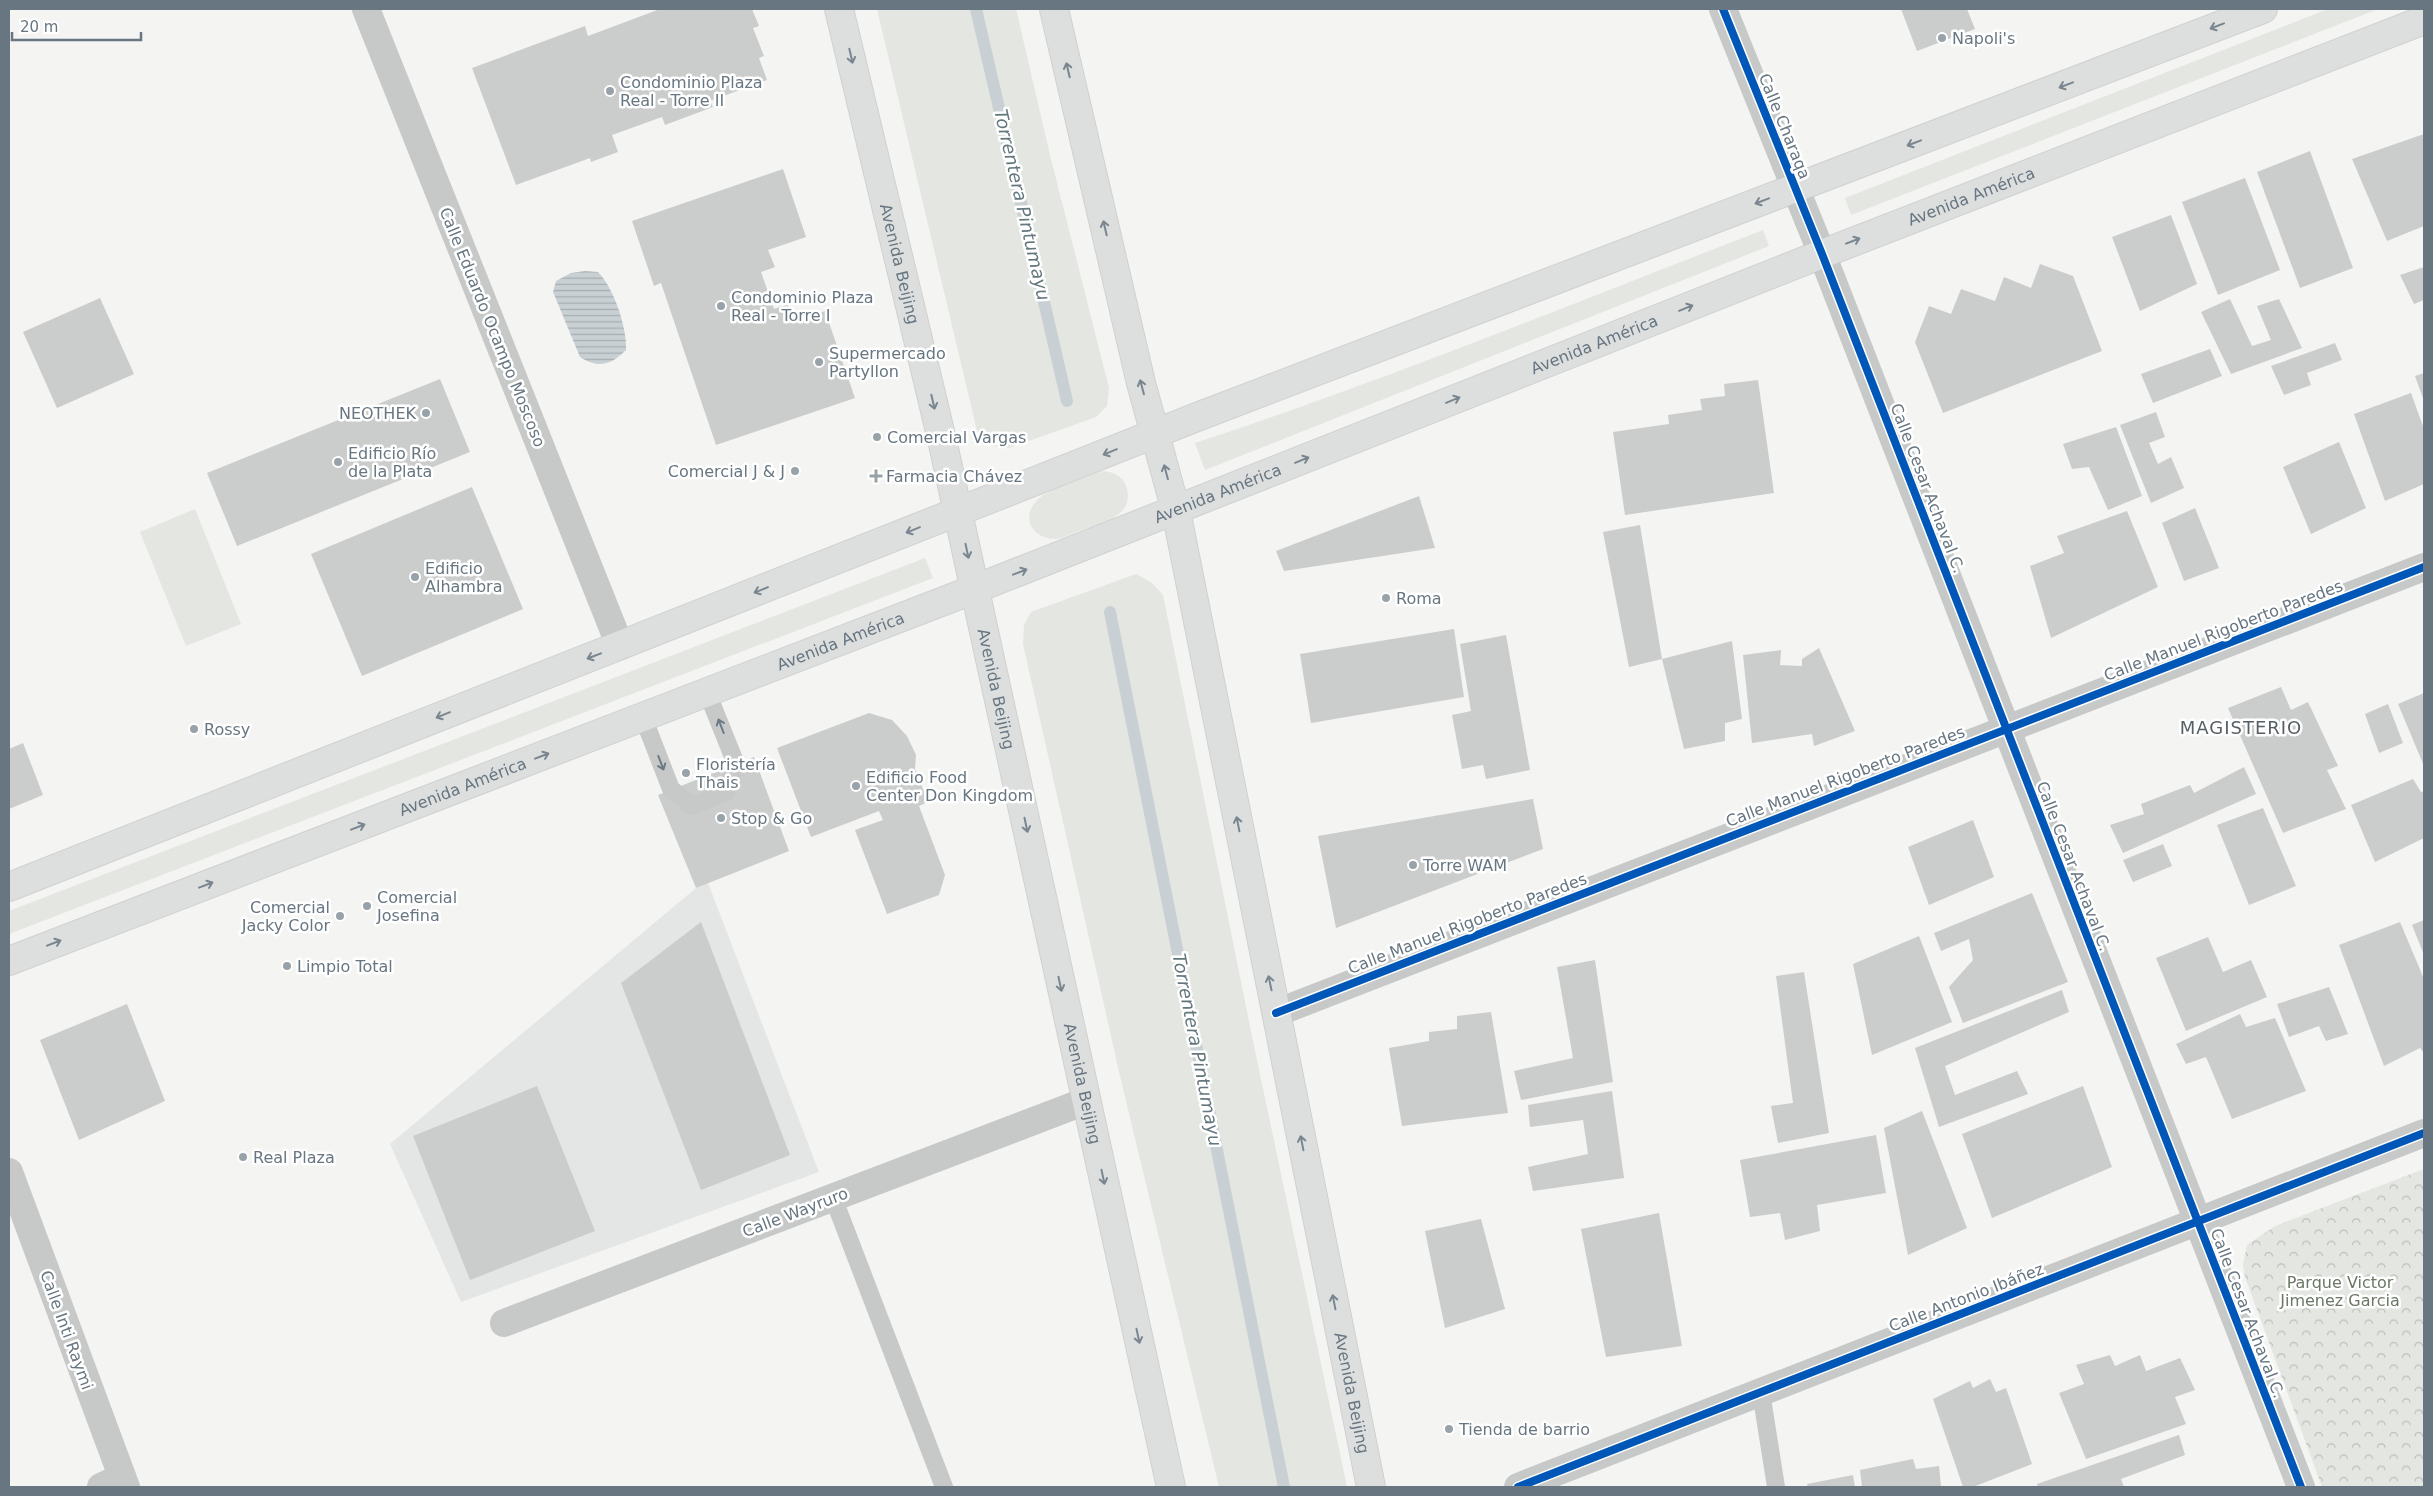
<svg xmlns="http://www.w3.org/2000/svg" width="2433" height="1496" font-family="'DejaVu Sans',sans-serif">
<defs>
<pattern id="park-crowns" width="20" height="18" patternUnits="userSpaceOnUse" patternTransform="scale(1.25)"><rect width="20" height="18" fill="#e3e6e1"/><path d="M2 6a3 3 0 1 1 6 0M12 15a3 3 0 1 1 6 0" fill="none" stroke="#bcbfbc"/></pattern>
<pattern id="water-rules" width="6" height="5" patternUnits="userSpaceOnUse" patternTransform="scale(1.25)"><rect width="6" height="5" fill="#c9d0d3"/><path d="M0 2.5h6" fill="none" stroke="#a7adb1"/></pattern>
</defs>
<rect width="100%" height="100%" fill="#f4f4f3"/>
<!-- built -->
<polygon fill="#e4e6e6" points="708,883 819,1172 461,1302 390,1144 696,888"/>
<!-- grass -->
<g fill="#e3e6e1">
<polygon points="877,9 1016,9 1050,155 1109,388 1107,406 1096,417 1009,448 991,446 977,431"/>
<polygon points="2328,9 2378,9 1851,215 1845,198"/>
<path d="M1763 230 1769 246 1205 470 1195 443C1387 380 1574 303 1763 230Z"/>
<path d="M1102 471C1113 472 1122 475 1126 486 1137 518 1097 524 1074 533 1069 535 1062 539 1056 539 1029 539 1019 513 1042 496 1053 488 1088 477 1102 471Z"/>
<polygon points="195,509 241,624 186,646 140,532"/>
<polygon points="925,558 933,578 9,934 9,911"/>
<polygon points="1136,574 1152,583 1163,595 1254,1046 1347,1487 1219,1487 1120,1076 1023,644 1024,625 1031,612"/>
</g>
<!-- park -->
<polygon fill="url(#park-crowns)" points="2424,1169 2424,1487 2322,1487 2245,1277 2243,1265 2247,1245 2275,1226"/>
<!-- water -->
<path fill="url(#water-rules)" d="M585 271 598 272C614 288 627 328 626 350 611 365 598 369 580 357L553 292 556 281 571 273Z"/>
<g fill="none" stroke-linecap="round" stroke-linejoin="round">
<!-- stream -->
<g stroke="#c9d0d3" stroke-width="12">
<polyline points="976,9 1067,401"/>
<polyline points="1110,612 1284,1487"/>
</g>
</g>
<!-- building -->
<g fill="#cbcccc">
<polygon points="660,9 752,9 759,26 753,28 764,56 759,58 767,80 710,101 713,107 665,125 662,117 612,135 618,152 591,162 590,158 516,185 472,68 585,26 588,36"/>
<polygon points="1901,9 1967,9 1975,29 1917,51"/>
<polygon points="2424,134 2424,226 2387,241 2352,159"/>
<polygon points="2310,151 2353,268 2300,288 2257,172"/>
<polygon points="783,169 806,237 768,250 775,267 761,272 774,309 788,304 794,322 825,311 855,398 716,445 661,283 654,286 632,221"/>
<polygon points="2245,178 2280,270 2218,295 2182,202"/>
<polygon points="2171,215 2197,284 2140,311 2112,237"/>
<polygon points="2040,264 2073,276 2102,351 1943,413 1915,342 1929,306 1951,314 1961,289 1995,301 2004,277 2031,288"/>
<polygon points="2424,267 2424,300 2414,304 2400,275"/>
<polygon points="100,298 134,374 57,408 23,332"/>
<polygon points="2230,299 2252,346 2271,340 2257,306 2279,299 2302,348 2231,374 2201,312"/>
<polygon points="2335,343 2342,360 2307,373 2311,385 2284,395 2271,366"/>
<polygon points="2210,349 2222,376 2153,403 2141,374"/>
<polygon points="2424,373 2424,401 2415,376"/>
<polygon points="440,379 470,452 237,546 207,473"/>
<polygon points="1758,380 1774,493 1625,515 1613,432 1669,424 1668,415 1702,410 1700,399 1725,396 1724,384"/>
<polygon points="2411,393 2424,429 2424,484 2385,501 2354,414"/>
<polygon points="2156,412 2165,437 2149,443 2158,464 2171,457 2184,488 2151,503 2120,425"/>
<polygon points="2116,427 2142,496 2108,510 2089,467 2072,469 2063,444"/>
<polygon points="2339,442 2366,508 2311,534 2283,467"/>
<polygon points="472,487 523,609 362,676 311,554"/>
<polygon points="1419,496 1435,548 1284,571 1276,551"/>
<polygon points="2195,508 2219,568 2184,581 2162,523"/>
<polygon points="2127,511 2158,587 2051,638 2030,566 2064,553 2057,536"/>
<polygon points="1640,525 1662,659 1629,667 1603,532"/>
<polygon points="1454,629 1464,697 1311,723 1300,654"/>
<polygon points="1506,635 1530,770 1486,779 1483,765 1462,769 1452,715 1471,711 1460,644"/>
<polygon points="1732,641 1742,719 1725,723 1725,741 1684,749 1662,659"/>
<polygon points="1819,648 1855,731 1814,746 1812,734 1752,743 1743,655 1781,650 1780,665 1802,666 1802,659"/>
<polygon points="2281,687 2291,710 2308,702 2338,766 2327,770 2346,809 2283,833 2228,708"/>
<polygon points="2424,693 2424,766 2398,704"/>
<polygon points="2388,704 2403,743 2379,753 2365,714"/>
<polygon points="869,713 892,720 907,736 916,755 915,769 928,802 919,806 945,875 939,895 887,914 855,830 883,820 879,811 811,837 777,748"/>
<polygon points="23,743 43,795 9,809 9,749"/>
<polygon points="754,757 789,851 696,888 658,795"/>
<polygon points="2244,767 2256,794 2123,853 2110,825 2144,814 2141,804 2190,785 2194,793"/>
<polygon points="2413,779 2421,792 2424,791 2424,838 2375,862 2351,805"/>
<polygon points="1533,799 1543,849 1336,928 1318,836"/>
<polygon points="2263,808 2296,886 2249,905 2217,825"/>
<polygon points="1973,820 1994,877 1929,905 1908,847"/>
<polygon points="2163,844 2172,866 2133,882 2123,860"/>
<polygon points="2032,893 2068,982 1963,1023 1949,987 1973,960 1969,939 1941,951 1934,933"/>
<polygon points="2424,920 2424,955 2412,925"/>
<polygon points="701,922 790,1155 701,1190 621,983"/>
<polygon points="2400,922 2424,979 2424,1053 2420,1048 2384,1066 2339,945"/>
<polygon points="1919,936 1952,1022 1872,1055 1853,964"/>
<polygon points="2208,937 2223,972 2251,960 2267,997 2186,1031 2156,958"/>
<polygon points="1595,960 1613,1082 1521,1100 1514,1071 1573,1058 1557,967"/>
<polygon points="1804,972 1829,1133 1778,1143 1771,1106 1793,1103 1776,976"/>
<polygon points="2329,987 2348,1034 2326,1041 2319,1026 2289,1037 2277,1004"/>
<polygon points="2062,990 2069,1012 1945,1066 1955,1095 2017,1071 2028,1094 1939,1127 1915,1048"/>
<polygon points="127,1004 165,1101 79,1140 40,1040"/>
<polygon points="1491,1012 1508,1113 1402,1126 1389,1048 1429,1041 1429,1032 1457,1029 1457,1016"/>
<polygon points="2240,1014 2246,1027 2275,1018 2306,1091 2232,1119 2206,1057 2186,1064 2176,1044"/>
<polygon points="537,1086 595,1231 470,1280 413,1136"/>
<polygon points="2083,1086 2112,1167 1992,1218 1962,1134"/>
<polygon points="1612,1091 1624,1178 1533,1191 1528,1167 1588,1154 1583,1120 1530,1127 1528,1105"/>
<polygon points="1922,1111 1967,1228 1908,1255 1884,1128"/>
<polygon points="1876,1135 1886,1193 1817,1205 1820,1231 1785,1240 1780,1213 1750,1217 1740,1160"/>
<polygon points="1659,1213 1682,1346 1606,1357 1581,1229"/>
<polygon points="1481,1219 1505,1309 1445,1328 1425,1231"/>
<polygon points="2110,1355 2115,1366 2140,1355 2146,1371 2180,1358 2195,1390 2175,1397 2186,1424 2086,1459 2059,1393 2084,1384 2076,1365"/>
<polygon points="1990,1379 1996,1392 2006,1388 2032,1464 1973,1487 1963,1487 1933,1399 1970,1381 1973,1388"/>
<polygon points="2179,1435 2185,1455 2121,1479 2124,1487 2038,1487 2037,1484"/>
<polygon points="1913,1459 1916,1469 1939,1466 1941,1487 1862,1487 1860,1470"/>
<polygon points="1853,1475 1855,1487 1808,1487 1807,1484"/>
</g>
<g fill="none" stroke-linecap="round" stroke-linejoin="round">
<defs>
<g id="primary">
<path id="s1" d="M839 9 943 444 1171 1487"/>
<path id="s2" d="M1054 9 1141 383 1176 511 1371 1487"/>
<polyline points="9,887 1197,417 2263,9"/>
<path id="s3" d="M9 961 975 589 1822 254 2424 20"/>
</g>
</defs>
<!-- primary casing -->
<use href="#primary" stroke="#d0d1d1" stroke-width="30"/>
<!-- service -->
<g stroke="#c7c9c9" stroke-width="18">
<polyline points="643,717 671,789 692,806 726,792 736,764 707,692"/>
<polyline points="833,1197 944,1487"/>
<polyline points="1761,1392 1776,1487"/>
</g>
<!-- minor -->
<g stroke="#c7c9c9" stroke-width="28">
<polyline points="366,9 620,646"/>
<polyline points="1723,9 1822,254 2301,1487"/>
<polyline points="1276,1013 2424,567"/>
<polyline points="9,1172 126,1487"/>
<polyline points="504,1323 1086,1101"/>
<polyline points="101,1487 122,1477"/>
<polyline points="1518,1487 2424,1133"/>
</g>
<!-- primary -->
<use href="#primary" stroke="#dddede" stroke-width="28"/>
<defs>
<g id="cycleway">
<polyline points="1723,9 1822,254 2301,1487"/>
<polyline points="1276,1013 2424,567"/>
<polyline points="1518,1487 2424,1133"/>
</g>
</defs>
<!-- cycleway casing -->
<use href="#cycleway" stroke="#fff" stroke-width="11"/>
<!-- cycleway -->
<use href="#cycleway" stroke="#0057b8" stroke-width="8"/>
</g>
<!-- one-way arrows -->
<defs><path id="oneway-shaft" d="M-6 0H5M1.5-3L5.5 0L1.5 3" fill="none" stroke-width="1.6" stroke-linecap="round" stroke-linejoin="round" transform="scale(1.25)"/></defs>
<g stroke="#79868f">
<use href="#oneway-shaft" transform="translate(2217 26) rotate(159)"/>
<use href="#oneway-shaft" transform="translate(851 56) rotate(77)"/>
<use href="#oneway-shaft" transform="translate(1068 70) rotate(-103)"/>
<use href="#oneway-shaft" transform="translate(2066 85) rotate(159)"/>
<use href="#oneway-shaft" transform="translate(1914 143) rotate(159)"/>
<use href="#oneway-shaft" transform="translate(1762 201) rotate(159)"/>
<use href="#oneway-shaft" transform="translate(1105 228) rotate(-103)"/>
<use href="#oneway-shaft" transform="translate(1853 241) rotate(-21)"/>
<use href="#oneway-shaft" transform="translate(1686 308) rotate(-22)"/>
<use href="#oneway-shaft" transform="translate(1142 387) rotate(-105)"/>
<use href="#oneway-shaft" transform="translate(1453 400) rotate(-22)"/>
<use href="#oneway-shaft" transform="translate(933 402) rotate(77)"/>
<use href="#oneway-shaft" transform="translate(1110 452) rotate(158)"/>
<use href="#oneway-shaft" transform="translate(1302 460) rotate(-22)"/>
<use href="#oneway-shaft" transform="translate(1166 472) rotate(-105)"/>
<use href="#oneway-shaft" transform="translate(913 530) rotate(158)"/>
<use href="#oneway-shaft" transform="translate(967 551) rotate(78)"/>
<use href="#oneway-shaft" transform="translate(1020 572) rotate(-21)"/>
<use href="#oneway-shaft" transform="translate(761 590) rotate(158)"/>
<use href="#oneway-shaft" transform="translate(594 656) rotate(159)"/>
<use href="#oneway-shaft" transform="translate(443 715) rotate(158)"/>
<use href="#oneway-shaft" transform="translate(542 756) rotate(-21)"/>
<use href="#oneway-shaft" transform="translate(1238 824) rotate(-101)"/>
<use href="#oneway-shaft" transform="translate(1026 825) rotate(78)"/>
<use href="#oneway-shaft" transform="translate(358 827) rotate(-21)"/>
<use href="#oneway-shaft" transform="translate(206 885) rotate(-21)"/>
<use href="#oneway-shaft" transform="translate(54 943) rotate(-21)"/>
<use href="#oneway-shaft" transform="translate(1270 983) rotate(-102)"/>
<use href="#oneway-shaft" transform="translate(1060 984) rotate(78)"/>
<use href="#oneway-shaft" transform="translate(1302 1143) rotate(-101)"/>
<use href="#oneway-shaft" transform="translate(1103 1177) rotate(78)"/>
<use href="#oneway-shaft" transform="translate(1334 1302) rotate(-101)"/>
<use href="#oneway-shaft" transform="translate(1138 1336) rotate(78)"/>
</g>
<g stroke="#6c7a85">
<use href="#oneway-shaft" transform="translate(721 726) rotate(-111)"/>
<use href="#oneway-shaft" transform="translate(661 763) rotate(69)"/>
</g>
<!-- markers -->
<g fill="#98a2a9" stroke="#fff" stroke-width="2">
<circle cx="1942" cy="38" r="5"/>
<circle cx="610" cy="91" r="5"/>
<circle cx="721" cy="306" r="5"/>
<circle cx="819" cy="362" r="5"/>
<circle cx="426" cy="413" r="5"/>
<circle cx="877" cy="437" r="5"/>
<circle cx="338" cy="462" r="5"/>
<circle cx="795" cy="471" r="5"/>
<path d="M873.5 468.5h5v5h5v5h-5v5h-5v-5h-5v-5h5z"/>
<circle cx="415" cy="577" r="5"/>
<circle cx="1386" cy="598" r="5"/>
<circle cx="194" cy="729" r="5"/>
<circle cx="686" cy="773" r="5"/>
<circle cx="856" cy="786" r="5"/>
<circle cx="721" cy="818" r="5"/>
<circle cx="1413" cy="865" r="5"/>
<circle cx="367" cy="906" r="5"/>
<circle cx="340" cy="916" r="5"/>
<circle cx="287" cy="966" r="5"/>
<circle cx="243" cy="1157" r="5"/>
<circle cx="1449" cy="1429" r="5"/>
</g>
<g text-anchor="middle" stroke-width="5" stroke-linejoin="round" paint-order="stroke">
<!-- poi labels -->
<g font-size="16" fill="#677681" stroke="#fff" text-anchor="start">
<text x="1952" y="44">Napoli's</text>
<text x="620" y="88">Condominio Plaza<tspan x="620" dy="18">Real - Torre II</tspan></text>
<text x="731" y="303">Condominio Plaza<tspan x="731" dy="18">Real - Torre I</tspan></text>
<text x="829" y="359">Supermercado<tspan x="829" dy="18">Partyllon</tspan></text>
<text x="416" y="419" text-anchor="end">NEOTHEK</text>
<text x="887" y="443">Comercial Vargas</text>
<text x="348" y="459">Edificio Río<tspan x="348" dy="18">de la Plata</tspan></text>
<text x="785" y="477" text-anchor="end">Comercial J &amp; J</text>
<text x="886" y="482">Farmacia Chávez</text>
<text x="425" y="574">Edificio<tspan x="425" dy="18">Alhambra</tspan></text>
<text x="1396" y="604">Roma</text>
<text x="204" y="735">Rossy</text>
<text x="696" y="770">Floristería<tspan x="696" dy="18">Thais</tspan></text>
<text x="866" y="783">Edificio Food<tspan x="866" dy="18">Center Don Kingdom</tspan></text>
<text x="731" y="824">Stop &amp; Go</text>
<text x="1423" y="871">Torre WAM</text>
<text x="377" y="903">Comercial<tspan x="377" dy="18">Josefina</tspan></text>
<text x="330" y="913" text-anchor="end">Comercial<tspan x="330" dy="18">Jacky Color</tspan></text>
<text x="297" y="972">Limpio Total</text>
<text x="253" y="1163">Real Plaza</text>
<text x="1459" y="1435">Tienda de barrio</text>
</g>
<!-- street labels -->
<g font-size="16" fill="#677681" stroke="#fff">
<text transform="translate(1785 126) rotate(68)" y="6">Calle Charaqa</text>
<text dy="6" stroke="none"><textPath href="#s3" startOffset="2106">Avenida América</textPath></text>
<text dy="6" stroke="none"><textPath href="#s1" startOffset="262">Avenida Beijing</textPath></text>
<text transform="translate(493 327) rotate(68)" y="6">Calle Eduardo Ocampo Moscoso</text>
<text dy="6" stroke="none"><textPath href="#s3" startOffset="1701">Avenida América</textPath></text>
<text transform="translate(1928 488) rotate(69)" y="6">Calle Cesar Achaval C.</text>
<text dy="6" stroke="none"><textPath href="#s3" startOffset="1296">Avenida América</textPath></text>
<text transform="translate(2223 630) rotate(-21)" y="6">Calle Manuel Rigoberto Paredes</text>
<text dy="6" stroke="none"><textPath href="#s3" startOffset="891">Avenida América</textPath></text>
<text dy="6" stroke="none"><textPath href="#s1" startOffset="698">Avenida Beijing</textPath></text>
<text transform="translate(1845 776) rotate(-21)" y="6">Calle Manuel Rigoberto Paredes</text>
<text dy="6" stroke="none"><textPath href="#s3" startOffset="486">Avenida América</textPath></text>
<text transform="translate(2074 866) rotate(69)" y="6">Calle Cesar Achaval C.</text>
<text transform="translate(1467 923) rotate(-21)" y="6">Calle Manuel Rigoberto Paredes</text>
<text dy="6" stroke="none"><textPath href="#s1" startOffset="1102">Avenida Beijing</textPath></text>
<text transform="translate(795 1212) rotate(-21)" y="6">Calle Wayruro</text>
<text transform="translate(1966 1297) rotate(-21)" y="6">Calle Antonio Ibáñez</text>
<text transform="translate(2248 1313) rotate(69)" y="6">Calle Cesar Achaval C.</text>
<text transform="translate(67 1330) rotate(70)" y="6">Calle Inti Raymi</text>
<text dy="6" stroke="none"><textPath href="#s2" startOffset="1416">Avenida Beijing</textPath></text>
</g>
<!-- park labels -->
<g font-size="16" fill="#6a7865" stroke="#fff">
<text x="2340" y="1288">Parque Victor<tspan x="2340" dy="18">Jimenez Garcia</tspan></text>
</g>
<!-- water labels -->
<g font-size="18" font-style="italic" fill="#63777d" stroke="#fff">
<text transform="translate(1022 205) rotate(77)" y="6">Torrentera Pintumayu</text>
<text transform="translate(1197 1050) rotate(79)" y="6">Torrentera Pintumayu</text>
</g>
<!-- neighbourhood labels -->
<g font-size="18" letter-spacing="1" fill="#545f66" stroke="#fff">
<text x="2241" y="734">MAGISTERIO</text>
</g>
</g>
<!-- border -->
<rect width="2433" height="1496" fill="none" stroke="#677681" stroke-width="20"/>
<!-- scale -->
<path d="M12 32v8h129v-8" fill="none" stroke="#677681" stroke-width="2.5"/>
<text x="20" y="32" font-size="15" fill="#677681" stroke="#ffffff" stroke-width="4" paint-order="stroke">20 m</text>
</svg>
